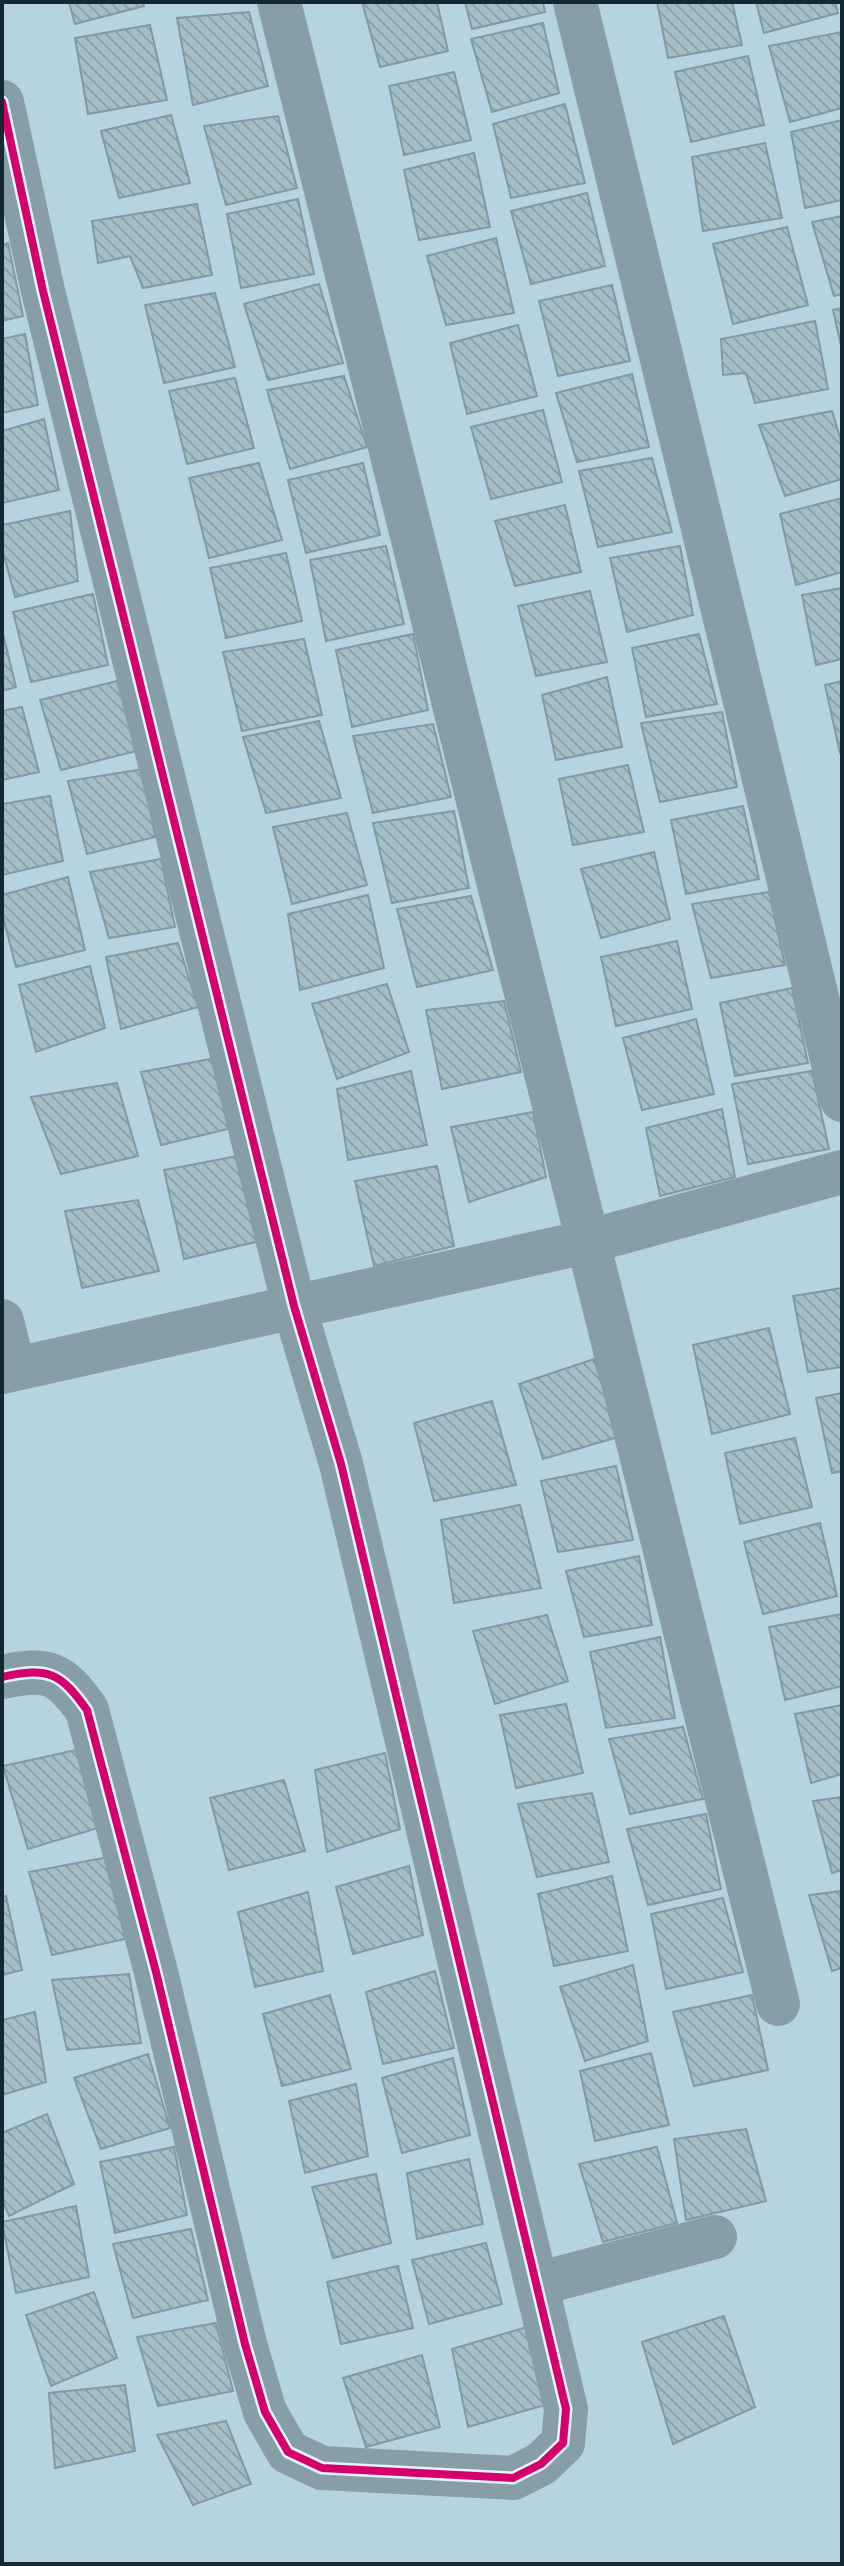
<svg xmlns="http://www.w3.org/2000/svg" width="844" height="2566" font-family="'Archivo Narrow',sans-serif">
<defs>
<pattern id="building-back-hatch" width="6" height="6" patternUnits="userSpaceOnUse" patternTransform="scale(2)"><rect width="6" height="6" fill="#a5bec5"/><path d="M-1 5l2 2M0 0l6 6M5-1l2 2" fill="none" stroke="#8da3aa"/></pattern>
</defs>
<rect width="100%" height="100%" fill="#b6d4e0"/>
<!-- building -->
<g fill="url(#building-back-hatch)" stroke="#819aa1" stroke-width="2">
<polygon points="69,2 143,2 144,6 75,24"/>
<polygon points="362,2 437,2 448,51 380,67"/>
<polygon points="465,2 543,2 545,12 472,29"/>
<polygon points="657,2 732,2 742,45 668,58"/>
<polygon points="756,2 835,2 838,13 764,33"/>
<polygon points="249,12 268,86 193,105 177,18"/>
<polygon points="543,23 559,93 492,112 471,39"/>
<polygon points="150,25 167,100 88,114 75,38"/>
<polygon points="842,32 842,108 790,122 769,46"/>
<polygon points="748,56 764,125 691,142 675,72"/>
<polygon points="454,72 471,140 404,155 389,86"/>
<polygon points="565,104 585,183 511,198 493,124"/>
<polygon points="171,115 190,183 119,198 101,131"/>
<polygon points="278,116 297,188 226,205 204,126"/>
<polygon points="842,120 842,200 805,208 791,132"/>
<polygon points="765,143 782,218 703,231 692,157"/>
<polygon points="474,153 490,227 419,240 404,170"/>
<polygon points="587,193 605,266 531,284 511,211"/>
<polygon points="298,199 314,274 241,288 227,214"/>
<polygon points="197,204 212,275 143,288 130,256 98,263 92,221"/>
<polygon points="842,216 842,294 834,296 812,222"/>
<polygon points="787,227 808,305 733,324 713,244"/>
<polygon points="496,238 514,313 446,325 427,256"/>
<polygon points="8,243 23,316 2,321 2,245"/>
<polygon points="319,284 343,363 268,380 244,304"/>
<polygon points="612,285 630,361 558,376 539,301"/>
<polygon points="215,293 235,367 164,383 145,305"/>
<polygon points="842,308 842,350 833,310"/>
<polygon points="815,321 828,389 755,403 746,373 723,375 721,339"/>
<polygon points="518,325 537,396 467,414 450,343"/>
<polygon points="25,334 38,405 2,413 2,339"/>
<polygon points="632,374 649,447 577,462 556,393"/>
<polygon points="344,376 367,447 290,469 267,390"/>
<polygon points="235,378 254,448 187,464 169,391"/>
<polygon points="543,410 562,482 491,499 471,427"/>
<polygon points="832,411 842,444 842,479 785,496 759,425"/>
<polygon points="44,419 59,490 2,503 2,431"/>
<polygon points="652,458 672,532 598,547 579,471"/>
<polygon points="259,463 282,540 209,558 189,478"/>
<polygon points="363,463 380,535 306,553 288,480"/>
<polygon points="842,498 842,572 796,585 780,514"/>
<polygon points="565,505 581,572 515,586 495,521"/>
<polygon points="70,511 78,581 15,597 2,548 2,525"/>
<polygon points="386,546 404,624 326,641 310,560"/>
<polygon points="680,546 693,615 627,632 610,558"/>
<polygon points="286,553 302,621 226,638 210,568"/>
<polygon points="842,588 842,659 816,665 802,595"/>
<polygon points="590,591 607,662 536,676 518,606"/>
<polygon points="93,594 108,665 31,682 13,612"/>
<polygon points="2,630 16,687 2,691"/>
<polygon points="413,634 428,710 352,727 336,650"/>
<polygon points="699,634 717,704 646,717 632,648"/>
<polygon points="304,639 322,715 242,731 223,652"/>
<polygon points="607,677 622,747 556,760 542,695"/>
<polygon points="117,681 136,751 61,770 40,700"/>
<polygon points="842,681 842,753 840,753 825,685"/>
<polygon points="22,707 39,772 2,780 2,711"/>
<polygon points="722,712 737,787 660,802 641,723"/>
<polygon points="319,721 341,798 266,813 243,737"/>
<polygon points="433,724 451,797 373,813 353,736"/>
<polygon points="628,765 644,832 573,845 559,779"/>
<polygon points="144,769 155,837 87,854 68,781"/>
<polygon points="50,796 63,861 2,875 2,804"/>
<polygon points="743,806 759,879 686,894 671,820"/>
<polygon points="454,811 469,888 392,903 373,823"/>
<polygon points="347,813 367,885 292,904 273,827"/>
<polygon points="654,852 670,919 601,938 581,869"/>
<polygon points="161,859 175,927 109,938 90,872"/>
<polygon points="68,877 85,950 16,967 2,913 2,895"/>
<polygon points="769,892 785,965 711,978 692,904"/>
<polygon points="368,895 384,968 300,990 288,914"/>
<polygon points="471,896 493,970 417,987 397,909"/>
<polygon points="677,941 692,1009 616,1026 601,957"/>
<polygon points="178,943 198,1007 121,1029 106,957"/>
<polygon points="90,966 105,1028 36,1052 19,985"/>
<polygon points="387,984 409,1052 337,1079 312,1004"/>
<polygon points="792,988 808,1063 735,1076 720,1003"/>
<polygon points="504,1001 521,1072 442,1089 426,1010"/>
<polygon points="696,1019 714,1094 642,1110 623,1038"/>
<polygon points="216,1058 232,1128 161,1145 141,1072"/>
<polygon points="411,1071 427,1145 348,1160 337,1089"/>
<polygon points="812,1071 829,1149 748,1164 732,1084"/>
<polygon points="117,1083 138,1156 61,1174 31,1097"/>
<polygon points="722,1109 735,1177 660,1196 646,1128"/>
<polygon points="533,1112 546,1177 469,1202 451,1127"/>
<polygon points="243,1155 264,1240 184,1259 164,1170"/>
<polygon points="437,1166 454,1246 374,1266 355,1181"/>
<polygon points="138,1200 159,1271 82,1288 65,1211"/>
<polygon points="842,1288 842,1367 808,1372 793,1296"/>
<polygon points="769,1328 790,1414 712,1434 693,1345"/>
<polygon points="594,1359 618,1437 543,1459 519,1384"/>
<polygon points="842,1393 842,1471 832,1473 816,1398"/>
<polygon points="492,1401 516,1485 434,1501 414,1423"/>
<polygon points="795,1438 812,1507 740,1524 725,1453"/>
<polygon points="616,1466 633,1540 558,1552 541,1481"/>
<polygon points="520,1505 541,1588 454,1603 441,1520"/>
<polygon points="820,1523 837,1596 763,1614 744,1542"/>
<polygon points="639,1556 652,1625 584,1637 566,1571"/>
<polygon points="842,1614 842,1686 785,1700 769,1627"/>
<polygon points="547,1615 568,1681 495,1704 473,1631"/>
<polygon points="660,1637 675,1718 606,1728 590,1652"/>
<polygon points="566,1704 583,1773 516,1788 500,1715"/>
<polygon points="842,1705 842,1774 811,1783 795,1714"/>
<polygon points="683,1727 703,1799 630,1814 609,1739"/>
<polygon points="81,1749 101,1827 28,1849 3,1766"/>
<polygon points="385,1753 400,1829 327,1852 315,1770"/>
<polygon points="284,1780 305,1851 229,1870 210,1798"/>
<polygon points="592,1793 609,1862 537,1877 518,1804"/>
<polygon points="842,1797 842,1870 832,1873 813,1801"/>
<polygon points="706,1814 721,1889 648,1905 627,1829"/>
<polygon points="109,1857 125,1939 52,1955 29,1872"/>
<polygon points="409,1866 423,1935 353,1954 336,1887"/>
<polygon points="612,1876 628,1951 554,1966 538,1894"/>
<polygon points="842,1891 842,1968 832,1971 809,1895"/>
<polygon points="308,1892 323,1971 255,1987 238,1912"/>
<polygon points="6,1896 22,1970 2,1975 2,1897"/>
<polygon points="723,1898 743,1972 666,1989 651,1914"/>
<polygon points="633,1965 648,2041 585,2061 560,1987"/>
<polygon points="435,1971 454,2048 383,2064 366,1992"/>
<polygon points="129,1974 141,2043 67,2050 52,1980"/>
<polygon points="330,1995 351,2069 282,2086 263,2014"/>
<polygon points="752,1995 768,2070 694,2086 673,2012"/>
<polygon points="35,2012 46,2082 2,2095 2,2020"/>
<polygon points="651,2053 669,2125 595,2141 580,2071"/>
<polygon points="148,2054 170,2128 101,2149 74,2078"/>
<polygon points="453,2058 470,2135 402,2153 382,2078"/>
<polygon points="356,2084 368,2156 305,2173 289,2101"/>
<polygon points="47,2114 74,2184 9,2216 2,2199 2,2133"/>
<polygon points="746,2129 766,2201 686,2220 674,2139"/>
<polygon points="174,2147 187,2215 115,2233 100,2162"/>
<polygon points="657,2147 677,2223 603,2242 579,2164"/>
<polygon points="469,2159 483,2224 417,2239 407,2173"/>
<polygon points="376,2174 391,2243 333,2258 312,2187"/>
<polygon points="76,2206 89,2277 16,2293 2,2222"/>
<polygon points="191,2229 208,2300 133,2318 113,2244"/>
<polygon points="486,2243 502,2304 429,2324 412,2260"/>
<polygon points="398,2266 413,2328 341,2344 327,2282"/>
<polygon points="94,2292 117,2358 51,2386 26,2315"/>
<polygon points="724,2316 755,2407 673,2444 642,2342"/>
<polygon points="216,2323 233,2391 158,2406 137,2337"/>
<polygon points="527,2327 545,2405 468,2427 452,2349"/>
<polygon points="422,2355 440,2427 366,2447 343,2378"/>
<polygon points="125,2385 135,2451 55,2468 49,2393"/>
<polygon points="226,2421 251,2484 193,2505 157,2435"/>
</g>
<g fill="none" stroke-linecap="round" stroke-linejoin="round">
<!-- minor -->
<g stroke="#889ea7" stroke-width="44">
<polyline points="279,2 778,2004"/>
<polyline points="575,2 842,1100"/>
<path d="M2 102 43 291 294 1306 341 1464 566 2409 563 2443 541 2464 513 2478 322 2468 288 2452 265 2412 245 2344 156 1972 87 1710C60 1672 48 1667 2 1677"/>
<polyline points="2,1321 14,1369"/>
<polyline points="2,1372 586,1242 842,1172"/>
<polyline points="537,2284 715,2237"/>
</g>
<defs>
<path id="cycleway" d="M2 102 43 291 294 1306 341 1464 566 2409 563 2443 541 2464 513 2478 322 2468 288 2452 265 2412 245 2344 156 1972 87 1710C60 1672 48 1667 2 1677"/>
</defs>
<!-- cycleway casing -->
<use href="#cycleway" stroke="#e5f5fc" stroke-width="13"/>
<!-- cycleway -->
<use href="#cycleway" stroke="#d6006c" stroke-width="8"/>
</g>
<!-- border -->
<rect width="844" height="2566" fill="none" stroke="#132831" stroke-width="8"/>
</svg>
